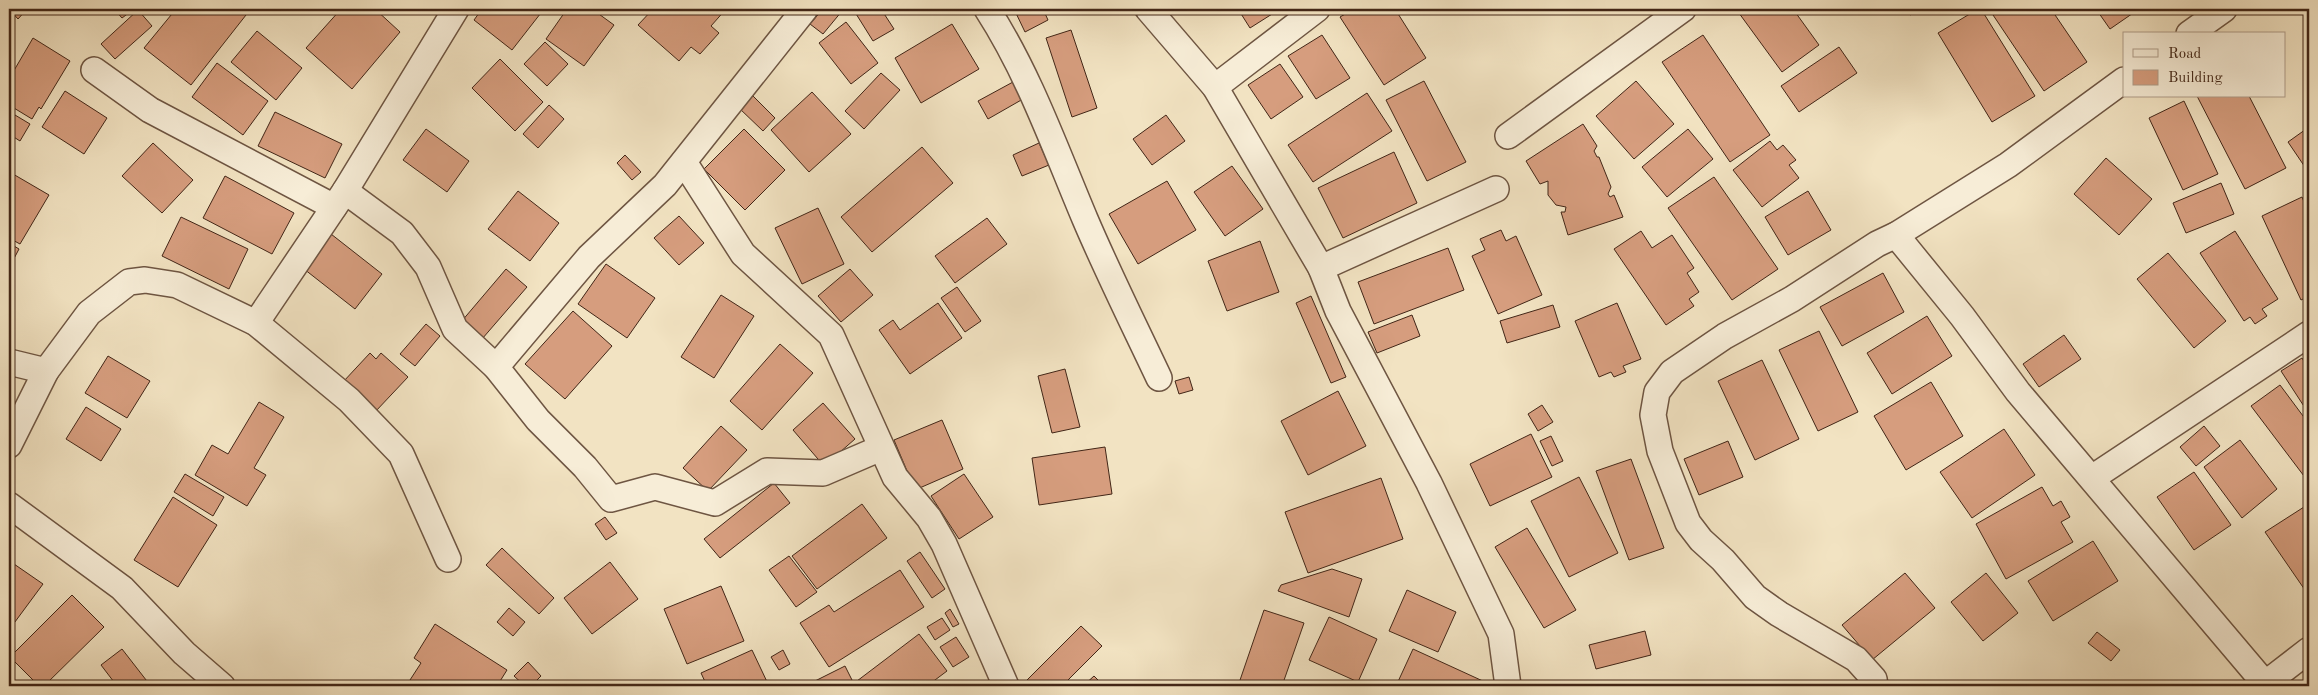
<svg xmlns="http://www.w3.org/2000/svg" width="2318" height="695" font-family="'Old Standard TT',serif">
<rect width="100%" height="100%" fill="#f2e3c2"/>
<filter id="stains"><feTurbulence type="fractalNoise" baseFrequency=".004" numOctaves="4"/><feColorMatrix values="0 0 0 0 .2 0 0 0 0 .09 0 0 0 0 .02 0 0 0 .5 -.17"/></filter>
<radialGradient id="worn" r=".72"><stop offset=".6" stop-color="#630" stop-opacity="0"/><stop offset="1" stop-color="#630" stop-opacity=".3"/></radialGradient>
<!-- building -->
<g fill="#d69d7e" stroke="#422617">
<polygon points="9,9 27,9 18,19"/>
<polygon points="114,9 134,9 122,18"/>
<polygon points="176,9 238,9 246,15 191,85 144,48"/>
<polygon points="341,9 375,9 400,32 352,89 306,48"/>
<polygon points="482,9 544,9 512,50 474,20"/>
<polygon points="567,9 592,9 614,25 584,66 546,39"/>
<polygon points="653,9 726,9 711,26 719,33 700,54 691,47 679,61 638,25"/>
<polygon points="823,9 838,9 842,11 823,34 810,24"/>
<polygon points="853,9 881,9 894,29 873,41"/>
<polygon points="1014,9 1043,9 1048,20 1025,32"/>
<polygon points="1238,9 1280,9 1250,28"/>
<polygon points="1354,9 1395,9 1426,58 1384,85 1340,17"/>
<polygon points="1736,9 1793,9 1819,45 1782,72"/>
<polygon points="1906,9 1921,9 1910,15"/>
<polygon points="1978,9 1981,9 2035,96 1992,122 1938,33"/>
<polygon points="1989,9 2051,9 2087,62 2044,91"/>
<polygon points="2096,9 2139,9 2110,29"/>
<polygon points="138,10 152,26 115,59 101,44"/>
<polygon points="846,22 878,63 851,84 819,43"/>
<polygon points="952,24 979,69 921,103 895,58"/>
<polygon points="1071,30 1097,108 1072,117 1046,38"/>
<polygon points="257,31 302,68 276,100 231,62"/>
<polygon points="1322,35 1350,78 1316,99 1288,56"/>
<polygon points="1703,35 1770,135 1730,162 1662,62"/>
<polygon points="33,38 70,61 41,109 39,107 32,119 9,105 9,79"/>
<polygon points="545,42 568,64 547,86 524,64"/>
<polygon points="1839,47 1857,73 1799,112 1781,86"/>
<polygon points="500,59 543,102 515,131 472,88"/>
<polygon points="217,63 268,101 243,135 192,97"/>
<polygon points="1280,64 1303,97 1271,119 1248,85"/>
<polygon points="881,73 900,90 864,129 845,111"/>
<polygon points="1424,81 1466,162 1427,181 1386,100"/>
<polygon points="1636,81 1674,124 1634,159 1596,116"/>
<polygon points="1013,82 1023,99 988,119 978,101"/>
<polygon points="65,91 107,118 84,154 42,127"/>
<polygon points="812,92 851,134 809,172 771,130"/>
<polygon points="1367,93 1392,131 1313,182 1288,145"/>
<polygon points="752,95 775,118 763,131 739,108"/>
<polygon points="2197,96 2249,96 2286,168 2245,189"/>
<polygon points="2184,101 2218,174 2183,190 2149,118"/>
<polygon points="549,105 564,119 538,148 523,134"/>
<polygon points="275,112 342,144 325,178 258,146"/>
<polygon points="15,115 30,124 20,141 9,134 9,125"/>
<polygon points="1166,115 1185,141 1152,165 1133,139"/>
<polygon points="1583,124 1597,146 1594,151 1597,157 1599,157 1611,187 1608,194 1610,197 1614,195 1623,217 1568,235 1561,212 1565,212 1566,207 1556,205 1548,195 1548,181 1540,184 1526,161"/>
<polygon points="2309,127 2309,173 2288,142"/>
<polygon points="426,129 469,161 447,192 403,160"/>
<polygon points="744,129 785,170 745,210 704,169"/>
<polygon points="1688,129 1713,159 1667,197 1642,167"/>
<polygon points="1770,141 1777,150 1783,145 1796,160 1789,165 1799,178 1762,207 1733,170"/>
<polygon points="153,143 193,180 162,213 122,176"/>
<polygon points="1039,143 1049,165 1022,176 1013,155"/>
<polygon points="922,147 953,183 872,252 841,217"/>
<polygon points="1394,152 1417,203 1343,238 1318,188"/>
<polygon points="625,155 641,172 632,180 617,163"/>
<polygon points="2106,158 2152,199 2119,235 2074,194"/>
<polygon points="1232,166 1263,209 1225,236 1194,192"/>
<polygon points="13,174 49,195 20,244 9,238 9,181"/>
<polygon points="225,176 294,213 272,254 203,218"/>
<polygon points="1714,177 1778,269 1732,300 1668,208"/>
<polygon points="1167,181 1196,230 1138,264 1109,214"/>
<polygon points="2221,183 2234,214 2186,233 2173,203"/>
<polygon points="518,191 559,223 530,261 488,229"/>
<polygon points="1808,191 1831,230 1788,255 1765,217"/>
<polygon points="2302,197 2309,214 2309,296 2301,300 2262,216"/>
<polygon points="818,208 844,264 802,284 775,228"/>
<polygon points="679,216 704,243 679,265 654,238"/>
<polygon points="181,217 248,249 229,289 162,256"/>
<polygon points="987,218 1007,244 955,283 935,256"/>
<polygon points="1501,230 1506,241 1516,236 1542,295 1498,314 1472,256 1485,250 1480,239"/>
<polygon points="1641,231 1652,248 1672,235 1694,268 1687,273 1699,292 1689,299 1694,306 1666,325 1614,249"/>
<polygon points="2235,231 2278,299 2262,309 2267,316 2255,324 2250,317 2244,321 2200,253"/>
<polygon points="331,234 382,274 355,309 304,269"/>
<polygon points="1260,241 1279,292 1227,311 1208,261"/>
<polygon points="9,243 19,249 9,268"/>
<polygon points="1448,248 1464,290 1374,324 1358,282"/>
<polygon points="2168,253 2226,321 2194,348 2137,279"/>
<polygon points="606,264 655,298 627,338 578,304"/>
<polygon points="506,269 527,287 482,339 461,322"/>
<polygon points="850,269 873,295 841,322 818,296"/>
<polygon points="1883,273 1904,312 1842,346 1820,307"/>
<polygon points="957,287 981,321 965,332 941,298"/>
<polygon points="721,295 754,316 714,378 681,357"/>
<polygon points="1311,296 1346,377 1331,383 1296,303"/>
<polygon points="938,303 962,338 910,374 879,330 893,320 900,330"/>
<polygon points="1617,303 1641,359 1623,366 1626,372 1614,377 1611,372 1599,377 1575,321"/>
<polygon points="1553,305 1560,327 1507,343 1500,321"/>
<polygon points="573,311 612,346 565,399 525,364"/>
<polygon points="1412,315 1420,336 1377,353 1368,332"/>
<polygon points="1927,316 1952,356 1892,394 1867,353"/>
<polygon points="426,324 440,336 415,366 400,354"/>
<polygon points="1819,331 1858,412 1818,431 1779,350"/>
<polygon points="2064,335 2081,359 2039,387 2023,364"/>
<polygon points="780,344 813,373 762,430 730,401"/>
<polygon points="370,353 376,359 381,353 408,377 375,412 343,382"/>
<polygon points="108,356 150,381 127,418 85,393"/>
<polygon points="2302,358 2309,370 2309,414 2281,371"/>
<polygon points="1762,360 1799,439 1755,460 1718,381"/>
<polygon points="1065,369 1080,427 1052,433 1038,376"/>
<polygon points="1189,377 1193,390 1179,394 1175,381"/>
<polygon points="1931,382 1963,436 1906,470 1874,416"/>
<polygon points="2280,385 2309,424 2309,479 2307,480 2251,406"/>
<polygon points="1338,391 1366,446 1308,475 1281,421"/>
<polygon points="259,402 284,417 254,468 266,475 247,506 195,475 212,445 228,454"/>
<polygon points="823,403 855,439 824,466 793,430"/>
<polygon points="1542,405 1553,422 1538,431 1528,414"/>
<polygon points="86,407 121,429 101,461 66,439"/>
<polygon points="942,420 963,469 915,490 894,440"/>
<polygon points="721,426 747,450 708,491 683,468"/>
<polygon points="2204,426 2220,446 2196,466 2180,447"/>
<polygon points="2004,429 2035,475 1972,518 1940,472"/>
<polygon points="1531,434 1552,477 1490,506 1470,464"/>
<polygon points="1551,436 1563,461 1552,466 1540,441"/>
<polygon points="2240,440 2277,489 2242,518 2204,467"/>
<polygon points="1728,441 1743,477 1699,495 1684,459"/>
<polygon points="1105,447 1112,494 1039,505 1032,458"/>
<polygon points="1631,459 1664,548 1629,560 1596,471"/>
<polygon points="2194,472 2231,525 2194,550 2157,497"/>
<polygon points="185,474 224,497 213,516 174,492"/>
<polygon points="964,474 993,517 959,539 931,496"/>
<polygon points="1579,477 1618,553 1569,577 1531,501"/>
<polygon points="1381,478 1403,539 1308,573 1285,512"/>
<polygon points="774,483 790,503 720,558 704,539"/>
<polygon points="2042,487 2053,506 2061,501 2070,517 2061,522 2073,542 2006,579 1976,524"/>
<polygon points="173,497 217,525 178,587 134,560"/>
<polygon points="862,504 887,538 817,589 792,556"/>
<polygon points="2304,507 2309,514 2309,592 2307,593 2265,532"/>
<polygon points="605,517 617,533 606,540 595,524"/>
<polygon points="1527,528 1576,610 1544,628 1495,547"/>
<polygon points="2093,541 2118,581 2053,621 2028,581"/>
<polygon points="502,548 554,598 539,614 486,565"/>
<polygon points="920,552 945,589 932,598 907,561"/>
<polygon points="789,556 817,592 796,607 769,570"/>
<polygon points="610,562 638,599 592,634 564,598"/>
<polygon points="14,564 43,584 9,630 9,571"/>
<polygon points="1332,569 1362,579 1349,617 1278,591 1281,585"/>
<polygon points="900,570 924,607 829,667 800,623 829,605 834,612"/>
<polygon points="1905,573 1935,608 1872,660 1842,625"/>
<polygon points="1986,573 2018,613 1983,641 1951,602"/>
<polygon points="721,586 744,641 687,664 664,609"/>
<polygon points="1407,590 1456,612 1438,652 1389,631"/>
<polygon points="72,595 104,627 44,686 39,686 10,657"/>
<polygon points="509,608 525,622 513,636 497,622"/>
<polygon points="950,609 959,624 953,627 945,613"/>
<polygon points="1264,610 1304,623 1282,686 1238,686"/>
<polygon points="1329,617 1377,639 1358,682 1309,660"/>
<polygon points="942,618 950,630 935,640 927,627"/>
<polygon points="435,624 507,670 497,686 420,686 410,680 421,663 414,658"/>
<polygon points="1081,626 1102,646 1062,686 1026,686 1023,684"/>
<polygon points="1645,631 1651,655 1596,669 1589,645"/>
<polygon points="2097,632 2120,650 2111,661 2088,643"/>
<polygon points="919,634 947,671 927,686 861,686 857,681"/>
<polygon points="956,637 969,657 953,667 940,647"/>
<polygon points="122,649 150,685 149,686 117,686 101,665"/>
<polygon points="1413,649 1485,682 1483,686 1396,686"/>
<polygon points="752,650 769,686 707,686 701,673"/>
<polygon points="783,650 790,664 779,670 771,657"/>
<polygon points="528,662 541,676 531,686 525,686 514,676"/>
<polygon points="845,666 855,686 805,686"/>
<polygon points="1094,676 1104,686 1083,686"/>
</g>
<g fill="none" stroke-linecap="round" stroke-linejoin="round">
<defs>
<g id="minor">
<path d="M987 9C1029 74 1055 148 1085 219 1108 273 1134 325 1159 378"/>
<polyline points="1148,9 1215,87 1321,268 1338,311 1429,483 1501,634 1508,686"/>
<polyline points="2189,34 2224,9"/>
<polyline points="94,70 150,110 334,207"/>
<polyline points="1215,87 1317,9"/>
<polyline points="1508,136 1683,9"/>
<polyline points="684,162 743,254 831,335 895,477 929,518 944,544 1006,686"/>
<polyline points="345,191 402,233 428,267 455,329 496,367 538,420 585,467 611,499 655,487 715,503 767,471 823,473 881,448"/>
<polyline points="1896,235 1962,316 2018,392 2267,686"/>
<polyline points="1321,268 1496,189"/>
<polyline points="256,323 345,191 456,9"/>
<polyline points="9,362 46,371"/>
<polyline points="496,367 589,257 665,185 805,9"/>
<polyline points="9,445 46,371 89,313 129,282 145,280 177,285 256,323 349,400 401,454 448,559"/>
<polyline points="2092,478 2309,334"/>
<polyline points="9,505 122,588 184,653 222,686"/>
<polyline points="2265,684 2309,650"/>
<polyline points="1875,686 1874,679 1856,659 1779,614 1755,597 1723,560 1701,540 1688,523 1660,451 1653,415 1657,392 1672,372 1725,336 1792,299 1877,244 1896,235 2008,165 2124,80"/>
</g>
</defs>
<!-- minor casing -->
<use href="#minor" stroke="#6e5542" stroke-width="28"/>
<!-- minor -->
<use href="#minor" stroke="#f7edd7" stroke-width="25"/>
</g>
<!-- margin -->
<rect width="2318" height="695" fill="none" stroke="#f2e3c2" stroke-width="30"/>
<rect x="10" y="10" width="2298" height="675" fill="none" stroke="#422617" stroke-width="2.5"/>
<rect x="15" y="15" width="2288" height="665" fill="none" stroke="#422617"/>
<!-- legend -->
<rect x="2123" y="32" width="162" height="65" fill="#f7edd7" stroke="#af9d8a"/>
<rect x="2133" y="49" width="25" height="8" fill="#f7edd7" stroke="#af9d8a"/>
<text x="2168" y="58" font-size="15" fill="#422617">Road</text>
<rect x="2133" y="70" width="25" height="15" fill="#d69d7e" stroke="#af9d8a"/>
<text x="2168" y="82" font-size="15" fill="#422617">Building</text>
<rect width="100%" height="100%" filter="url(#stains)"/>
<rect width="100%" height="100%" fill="url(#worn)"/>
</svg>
